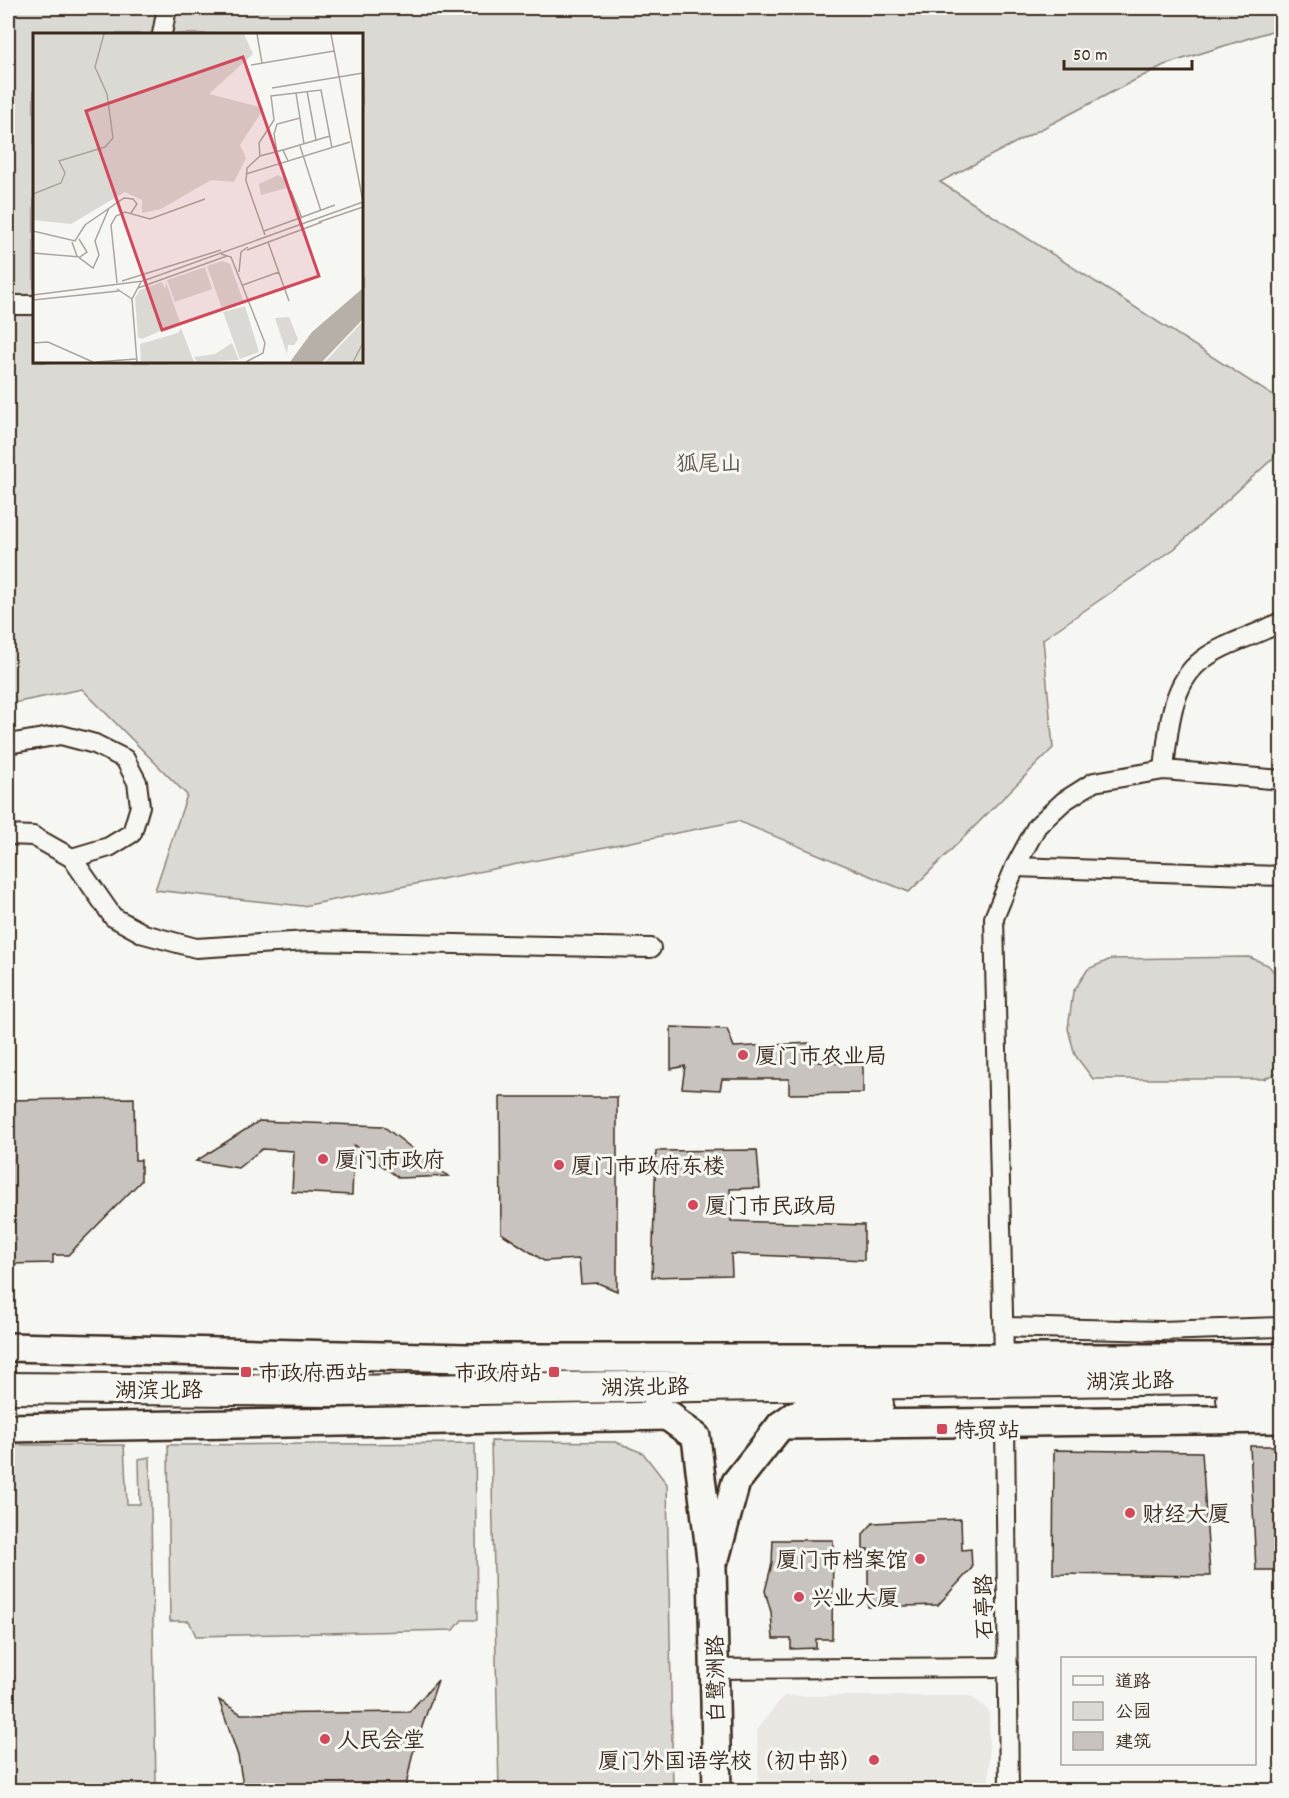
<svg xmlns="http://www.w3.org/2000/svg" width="1289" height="1798" font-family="Dekko,'LXGW WenKai TC',sans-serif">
<rect width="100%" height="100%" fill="#f6f6f2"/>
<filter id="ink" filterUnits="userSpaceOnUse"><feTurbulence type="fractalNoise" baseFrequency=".0167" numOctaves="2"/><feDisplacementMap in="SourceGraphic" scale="12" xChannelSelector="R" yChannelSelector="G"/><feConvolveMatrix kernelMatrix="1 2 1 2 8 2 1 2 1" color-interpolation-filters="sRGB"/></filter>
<g filter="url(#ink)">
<!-- built -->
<polygon fill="#e8e7e2" points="784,1696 971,1696 989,1711 989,1790 759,1790 757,1729"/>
<!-- green -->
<g fill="#dad9d3" stroke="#8a8278" stroke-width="1.5" fill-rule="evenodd">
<path d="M8 8H1281V28L1164 65 940 182 1281 401 1282 450 1174 549 1043 639 1053 748 909 892 738 821 303 906 155 890 187 795 82 689 8 704ZM34 34H362V362H34Z"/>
<polygon points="1249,957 1268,965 1281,980 1280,1071 1264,1079 1093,1079 1075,1055 1068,1029 1073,992 1088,969 1111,959"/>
<polygon points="491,1441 616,1442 643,1453 667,1484 673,1790 499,1790"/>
<polygon points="475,1443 477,1620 462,1620 454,1630 196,1636 189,1621 170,1621 168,1445"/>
<polygon points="8,1445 124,1445 127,1504 140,1504 139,1459 150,1457 156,1786 152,1790 8,1790"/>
</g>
<!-- building -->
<g fill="#c8c3be" stroke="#3b2a1e" stroke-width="1.5">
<polygon points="671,1027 727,1029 734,1047 809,1043 818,1062 863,1065 863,1093 789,1094 789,1079 722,1079 720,1090 682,1088 685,1066 671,1069"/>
<polygon points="500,1097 617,1097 617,1291 598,1283 581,1284 579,1259 544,1261 501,1233"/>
<polygon points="134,1098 135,1160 141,1160 141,1181 68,1255 53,1255 53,1263 8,1264 8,1100"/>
<polygon points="259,1121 383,1126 448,1176 399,1178 354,1145 352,1195 292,1192 294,1151 262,1149 238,1168 196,1161"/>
<polygon points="757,1150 760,1188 730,1189 731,1221 864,1225 864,1260 731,1254 732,1275 652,1277 656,1151"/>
<polygon points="1250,1446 1281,1446 1281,1570 1256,1570"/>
<polygon points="1054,1450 1202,1452 1210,1576 1053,1574"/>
<polygon points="961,1519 962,1550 971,1549 972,1568 938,1605 868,1607 868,1549 863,1549 863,1534 873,1523"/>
<polygon points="773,1540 833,1540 832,1639 816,1639 816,1648 791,1649 791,1639 773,1639 771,1612 765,1591 772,1563"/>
<polygon points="438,1680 412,1756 405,1791 244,1791 238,1756 219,1700 241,1714 409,1712"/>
</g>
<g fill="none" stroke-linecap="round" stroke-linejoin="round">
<defs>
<g id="street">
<polyline points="162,34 167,8"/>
<polyline points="8,305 34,305"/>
<polyline points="8,744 61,735 95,744 125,759 137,782 140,806 132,833 109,847 72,858"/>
<path d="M1164 770C1168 733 1170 684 1202 660 1225 642 1257 636 1282 621"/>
<polyline points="8,835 33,836 72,858 113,917 144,934 196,948 308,941 651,948"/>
<polyline points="1015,867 1282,876"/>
<polyline points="1004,1327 1161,1331 1282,1327"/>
<polyline points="1004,1358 994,918 1015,867 1037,826 1064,801 1094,782 1164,770 1282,780"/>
<polyline points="1005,1422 1009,1790"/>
<polyline points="714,1669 1008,1667"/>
</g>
<g id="secondary">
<polyline points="8,1347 466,1358 1282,1358"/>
<polyline points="656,1408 696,1437 712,1567 717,1790"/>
<polyline points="781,1425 1282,1419"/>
<polyline points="8,1428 671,1416"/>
<polyline points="716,1555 736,1482 781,1425 795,1415"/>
</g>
<g id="primary">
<polyline points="8,1388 336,1391 1282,1378"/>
<polyline points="1232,1399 1282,1399"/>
<polyline points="809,1405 878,1404"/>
</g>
</defs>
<!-- street casing -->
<use href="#street" stroke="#3b2a1e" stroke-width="22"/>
<!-- secondary casing -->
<use href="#secondary" stroke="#3b2a1e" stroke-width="32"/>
<!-- primary casing -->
<use href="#primary" stroke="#3b2a1e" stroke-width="34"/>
<!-- street -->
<use href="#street" stroke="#f6f6f2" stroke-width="18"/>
<!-- secondary -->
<use href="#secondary" stroke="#f6f6f2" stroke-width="27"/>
<!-- primary -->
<use href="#primary" stroke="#f6f6f2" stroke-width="30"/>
</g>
</g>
<!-- markers -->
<g fill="#d1495b" stroke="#f6f6f2" stroke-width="2">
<circle cx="743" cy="1055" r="6"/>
<circle cx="323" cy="1159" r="6"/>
<circle cx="559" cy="1165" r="6"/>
<circle cx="693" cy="1205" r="6"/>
<rect x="240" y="1366" width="12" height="12" rx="3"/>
<rect x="548" y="1366" width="12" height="12" rx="3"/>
<rect x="936" y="1423" width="12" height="12" rx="3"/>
<circle cx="1130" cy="1513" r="6"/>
<circle cx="920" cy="1559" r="6"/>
<circle cx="799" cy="1597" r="6"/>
<circle cx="325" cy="1739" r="6"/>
<circle cx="874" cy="1760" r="6"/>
</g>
<g text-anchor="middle" stroke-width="6" stroke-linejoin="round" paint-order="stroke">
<!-- park labels -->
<g font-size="22" fill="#63564b" stroke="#f6f6f2">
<text x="709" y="470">狐尾山</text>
</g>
<!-- poi labels -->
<g font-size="22" fill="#3b2a1e" stroke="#f6f6f2" text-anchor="start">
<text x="755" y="1063">厦门市农业局</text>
<text x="335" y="1167">厦门市政府</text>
<text x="571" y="1173">厦门市政府东楼</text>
<text x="705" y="1213">厦门市民政局</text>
<text x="258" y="1380">市政府西站</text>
<text x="542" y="1380" text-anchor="end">市政府站</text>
<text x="954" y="1437">特贸站</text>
<text x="1142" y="1521">财经大厦</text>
<text x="908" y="1567" text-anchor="end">厦门市档案馆</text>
<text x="811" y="1605">兴业大厦</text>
<text x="337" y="1747">人民会堂</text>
<text x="862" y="1768" text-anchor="end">厦门外国语学校（初中部）</text>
</g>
<!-- street labels -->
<g font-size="22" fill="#3b2a1e" stroke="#f6f6f2">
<text transform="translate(1130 1380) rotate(-1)" y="8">湖滨北路</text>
<text transform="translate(645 1386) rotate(-1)" y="8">湖滨北路</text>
<text x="159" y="1397">湖滨北路</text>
<text transform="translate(983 1607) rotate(-91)" y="8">石亭路</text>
<text transform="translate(715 1679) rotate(-91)" y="8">白鹭洲路</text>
</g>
</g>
<!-- overview -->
<g transform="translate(33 33)">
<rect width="330" height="330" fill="#f6f6f2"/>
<path d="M0 1H211L220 21 176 61 231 75 207 112 213 125 201 149 178 147 128 176 109 180V167L92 159 38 191 0 187ZM245 142 253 147 254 155 228 162 226 151ZM189 228 197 231 211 270 189 276 174 233ZM172 234 179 256 142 269 134 247ZM129 249 132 256 133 249 147 289 109 306 105 304 102 265 107 257ZM212 273 226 319 207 326 190 279ZM256 284 265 306 261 312H255L254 321 242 285ZM330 288V329H292ZM148 295 161 329H108L107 311 145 300ZM199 310 206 327 164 329 161 324 182 321Z" fill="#dad9d3"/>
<path d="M330 255V286L289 329H257L279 299Z" fill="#b6b0a9"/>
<path fill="none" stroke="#aba49d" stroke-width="1.5" d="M224 1 229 30M298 1 330 169M218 32 301 18M239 55 330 40M274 58 283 107M263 60 271 111M267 113 288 178M250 117 297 103M244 119 241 101 244 91 267 85M227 123 226 110 241 87 238 63 246 62 288 57 299 115M213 141 317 109M258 158 269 185M0 161 28 150 32 140 26 128 72 114 80 105 74 61 62 34 71 1M286 189 330 174M0 198 42 208 52 192 91 165 100 166 104 171 98 180M231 198 302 172M232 202 213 148 214 135 227 123 250 117 255 128M39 209 44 223 60 235 66 222 62 208 76 175M235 209 256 268M214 217 289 189M0 220 47 224 54 219 46 206M188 221 198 224 232 310 230 320 213 329M206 239 208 219 215 214M89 248 188 217M84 250 78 192 83 183 92 179 117 186 172 166M210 252 246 239M105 255 194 223M84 256 99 266M0 262 110 248 330 169M0 267 86 258M0 310 15 309 60 329M63 329 103 326M104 329 99 266 108 249M320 329 330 310"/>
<path fill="#d1495b" fill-opacity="0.15" stroke="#d1495b" stroke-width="3" d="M210 24 286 243 129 297 53 78Z"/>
<rect width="330" height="330" fill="none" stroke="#3b2a1e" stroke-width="3"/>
</g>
<!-- margin -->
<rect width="1289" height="1798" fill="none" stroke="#f6f6f2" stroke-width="30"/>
<rect x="15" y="15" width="1259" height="1768" fill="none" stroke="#3b2a1e" stroke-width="2" filter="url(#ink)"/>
<!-- legend -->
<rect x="1061" y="1657" width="195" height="108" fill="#f6f6f2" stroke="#aba49d" stroke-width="1.5"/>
<rect x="1073" y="1676" width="30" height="9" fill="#f6f6f2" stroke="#aba49d" stroke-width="1.5"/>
<text x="1115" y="1687" font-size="18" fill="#3b2a1e">道路</text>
<rect x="1073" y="1702" width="30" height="18" fill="#dad9d3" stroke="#aba49d" stroke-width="1.5"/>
<text x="1115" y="1717" font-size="18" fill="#3b2a1e">公园</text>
<rect x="1073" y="1732" width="30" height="18" fill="#c8c3be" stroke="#aba49d" stroke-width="1.5"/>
<text x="1115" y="1747" font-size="18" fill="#3b2a1e">建筑</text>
<!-- scale -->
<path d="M1064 60v9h128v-9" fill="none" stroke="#3b2a1e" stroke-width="3"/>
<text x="1073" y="60" font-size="18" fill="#3b2a1e" stroke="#f6f6f2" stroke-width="4.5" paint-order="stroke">50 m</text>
</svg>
